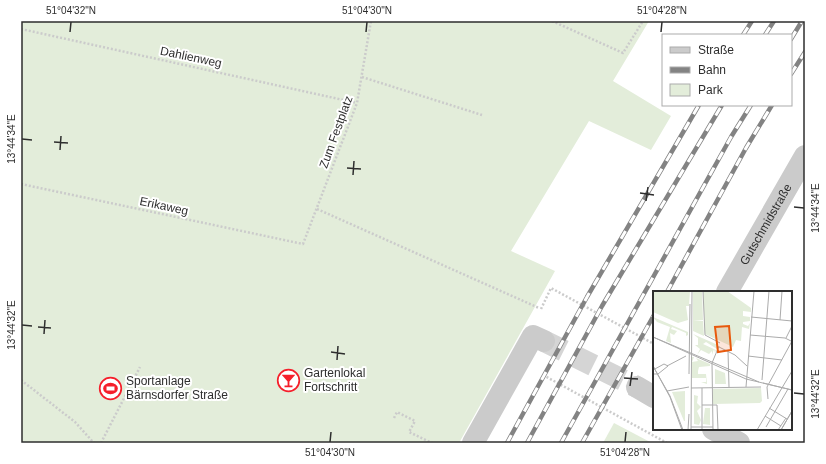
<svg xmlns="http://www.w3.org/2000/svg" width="826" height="464" font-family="Helvetica,sans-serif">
<rect width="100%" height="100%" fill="#fff"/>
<!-- green -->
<g fill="#e3edda">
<polygon points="21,21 649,21 613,81 671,116 651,150 589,121 511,251 555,271 459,443 21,443"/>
<polygon points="614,423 652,443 603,443"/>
</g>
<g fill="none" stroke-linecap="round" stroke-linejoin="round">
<!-- minor-tunnel -->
<polyline stroke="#d5d5d5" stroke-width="22" stroke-dasharray="22 11" stroke-linecap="butt" points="544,341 637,387"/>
<!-- path -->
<g stroke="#cbcbcb" stroke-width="2.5" stroke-dasharray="2 2" stroke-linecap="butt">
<polyline points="552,21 623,53 643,21"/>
<polyline points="21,29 357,103"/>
<polyline points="362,77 482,115"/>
<polyline points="21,184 303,244 357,103 371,21"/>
<polyline points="317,209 539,308"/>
<polyline points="541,309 551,288 654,344"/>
<polyline points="543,375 667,443"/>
<polyline points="21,380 75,422 94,443"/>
<polyline points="394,418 397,412 415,421 409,432 432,443"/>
<polyline points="101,443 140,367"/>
</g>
<!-- minor -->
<g stroke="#cbcbcb" stroke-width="22">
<path id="s1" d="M727 292 805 156"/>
<polyline points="637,387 654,397"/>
<polyline points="713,429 739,443"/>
<polyline points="473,443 533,336 544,341"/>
</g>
<defs>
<g id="rail">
<polyline points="743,35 752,21"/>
<polyline points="765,35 774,21"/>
<polyline points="791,39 802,21"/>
<polyline points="791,74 805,52"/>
<polyline points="667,292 746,148 772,105"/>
<polyline points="507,443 587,297 699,105"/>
<polyline points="527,443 602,306 722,105"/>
<polyline points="561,443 731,137 751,105"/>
<polyline points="582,443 654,315"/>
</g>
</defs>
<!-- rail casing -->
<use href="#rail" stroke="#838383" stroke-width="4.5"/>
<!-- rail -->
<use href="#rail" stroke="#fff" stroke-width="3" stroke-dasharray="9" stroke-linecap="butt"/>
</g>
<!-- ticks -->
<path fill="none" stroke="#2e2e2e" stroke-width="1.5" d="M70 32 71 22M366 32 367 22M661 32 662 22M22 139 32 140M54 142 68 143M60 150 61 136M347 168 361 169M353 175 354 161M640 193 654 195M646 201 648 187M794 207 804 208M22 325 32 326M38 327 51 328M44 334 45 320M331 352 345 354M337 360 338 346M624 378 638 379M630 386 632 372M794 393 804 394M330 442 331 432M625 442 626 432"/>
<!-- icons -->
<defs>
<symbol id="bar-ring" viewBox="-11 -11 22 22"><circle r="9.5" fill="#fff" stroke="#f51f2b" stroke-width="1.5"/><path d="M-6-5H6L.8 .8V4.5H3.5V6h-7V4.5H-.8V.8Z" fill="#f51f2b"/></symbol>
<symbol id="stadium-ring" viewBox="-11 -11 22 22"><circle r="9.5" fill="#fff" stroke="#f51f2b" stroke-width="1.5"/><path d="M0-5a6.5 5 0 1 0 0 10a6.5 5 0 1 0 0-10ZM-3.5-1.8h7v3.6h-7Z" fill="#f51f2b"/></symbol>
</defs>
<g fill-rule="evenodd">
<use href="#bar-ring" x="276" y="368" width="25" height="25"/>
<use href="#stadium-ring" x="98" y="376" width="25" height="25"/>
</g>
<g text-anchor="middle" stroke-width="4" stroke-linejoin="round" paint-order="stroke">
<!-- street labels -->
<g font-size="12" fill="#2e2e2e" stroke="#fff">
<text transform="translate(191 57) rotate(12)" y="4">Dahlienweg</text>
<text transform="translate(336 132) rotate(-70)" y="4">Zum Festplatz</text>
<text transform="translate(164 206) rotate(12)" y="4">Erikaweg</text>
<text dy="4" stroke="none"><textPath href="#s1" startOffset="78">Gutschmidstraße</textPath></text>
</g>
<!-- poi labels -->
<g font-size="12" fill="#2e2e2e" stroke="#fff" text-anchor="start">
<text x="304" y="377">Gartenlokal<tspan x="304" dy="14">Fortschritt</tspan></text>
<text x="126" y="385">Sportanlage<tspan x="126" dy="14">Bärnsdorfer Straße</tspan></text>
</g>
</g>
<!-- overview -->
<g transform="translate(653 291)">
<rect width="139" height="139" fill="#fff"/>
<path d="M0 0H37L36 15H33L35 29 25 32 0 21ZM40 0H49L50 29H40ZM50 0H74L98 17V21L90 20V25L97 26V30L90 31V33L95 35 97 32 96 38 89 36 88 50 83 49 80 56 52 43ZM0 26 35 41V44L33 45V42L19 36 18 38 24 40 21 44 17 42 18 52 13 50 17 36 4 31ZM40 29 50 30 51 45 40 40ZM40 43 65 54 64 58 53 51 50 53 63 59 62 62 61 58 59 64V60L56 63 48 59 44 64 47 58 42 54H45V47ZM39 66H41L39 71 45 70 43 67 57 73V75L46 76 45 80V83H53L54 93 48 91H53V87H39ZM62 78 72 82 73 93H62ZM108 97 109 110 107 112 60 113V98ZM32 100V130H31L19 101ZM41 104 45 105 44 112 48 116 44 120 48 129 46 134 41 133ZM52 117H57V134L50 133Z" fill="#e3edda"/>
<path fill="none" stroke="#ababab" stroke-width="1" d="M50 0 52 44 67 52M98 26 139 30M127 29 129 0M97 44 132 47 138 50M0 46 106 91M0 46 93 88 139 99M133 47 139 35M66 56 82 64 94 75M75 60 76 96M95 65 129 69M0 75 17 105 30 139M0 75 17 106 29 139M14 75 33 65M0 79 11 73 15 75 5 83H0M36 83 37 13M109 89 116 0M110 92 139 99M93 96 101 0M114 96 139 50M114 96 115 108M38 97 108 96M49 97V139M14 100 36 96M49 114H64L65 139M116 117 134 128M112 125 128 135M38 136H60M113 136 135 98M35 139 36 123M38 139 39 0M60 139 59 72 66 55M104 139 139 80M125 139 133 127M128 139 139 120M128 139 139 120"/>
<path fill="#e8590c" fill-opacity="0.15" stroke="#e8590c" stroke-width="2" d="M76 35 78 59 65 61 62 36Z"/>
<rect width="139" height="139" fill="none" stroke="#2e2e2e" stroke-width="2"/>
</g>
<!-- border -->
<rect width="826" height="464" fill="none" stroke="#ffffff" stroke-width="44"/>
<!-- legend -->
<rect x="662" y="34" width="130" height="72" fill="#ffffff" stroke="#ababab"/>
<rect x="670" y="47" width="20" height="6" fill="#cbcbcb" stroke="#ababab"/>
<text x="698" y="54" font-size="12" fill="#2e2e2e">Straße</text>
<rect x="670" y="67" width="20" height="6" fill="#838383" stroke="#ababab"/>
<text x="698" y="74" font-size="12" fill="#2e2e2e">Bahn</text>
<rect x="670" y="84" width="20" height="12" fill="#e3edda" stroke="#ababab"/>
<text x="698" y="94" font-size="12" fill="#2e2e2e">Park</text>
<rect x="22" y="22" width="782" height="420" fill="none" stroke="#2e2e2e" stroke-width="1.5"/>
<g font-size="10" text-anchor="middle" fill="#2e2e2e">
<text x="71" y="14">51°04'32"N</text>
<text x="367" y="14">51°04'30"N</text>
<text x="662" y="14">51°04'28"N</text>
<text transform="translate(11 139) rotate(-90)" y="4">13°44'34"E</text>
<text transform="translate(815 208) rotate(-90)" y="4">13°44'34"E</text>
<text transform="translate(11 325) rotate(-90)" y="4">13°44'32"E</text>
<text transform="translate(815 394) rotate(-90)" y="4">13°44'32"E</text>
<text x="330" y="456">51°04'30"N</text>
<text x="625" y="456">51°04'28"N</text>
</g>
</svg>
